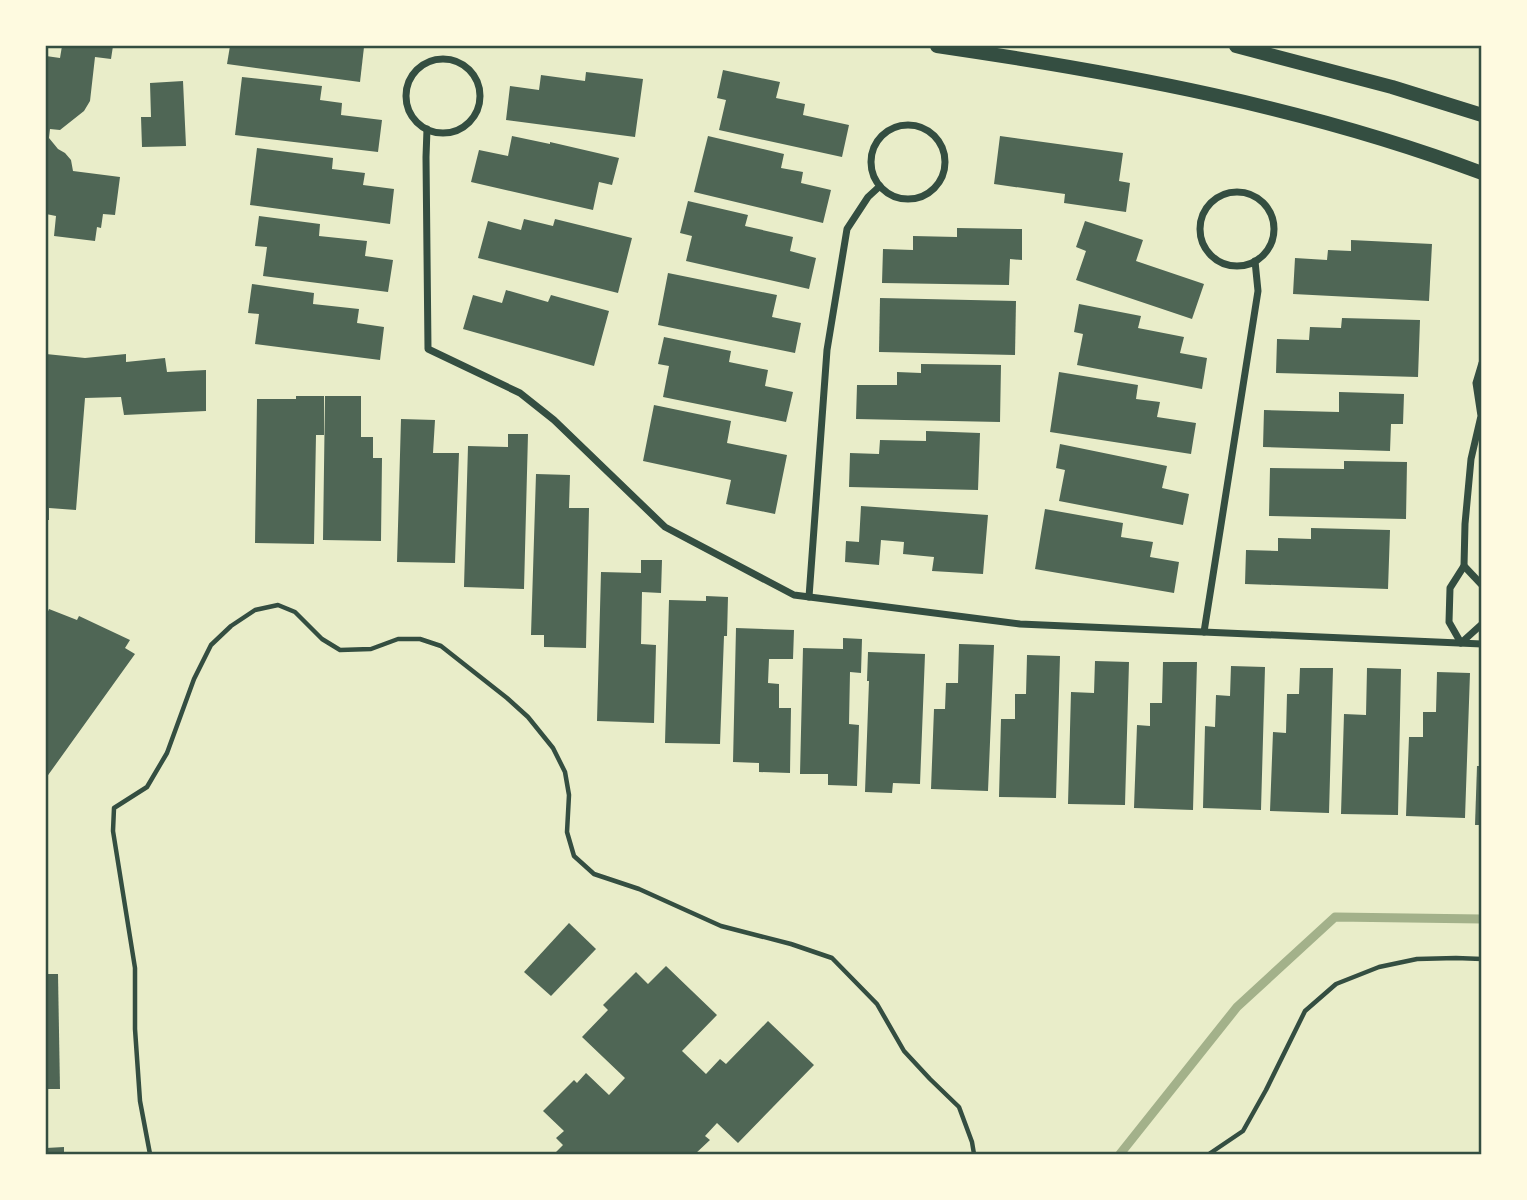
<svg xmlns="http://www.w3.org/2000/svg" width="1527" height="1200" font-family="'DM Sans',sans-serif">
<rect width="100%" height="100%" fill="#e9edc9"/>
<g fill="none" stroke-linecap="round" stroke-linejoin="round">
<!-- stream -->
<polyline stroke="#a3b18a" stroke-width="9" points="1120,1154 1237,1007 1335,917 1482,919"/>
</g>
<!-- building -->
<g fill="#4f6655">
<polygon points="62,46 113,46 111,59 95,57 90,101 84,111 60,130 50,129 49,138 58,149 65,153 71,160 73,171 120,177 115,215 103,214 101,228 97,227 95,241 54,236 56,216 46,214 46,56 60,58"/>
<polygon points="230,46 353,46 364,47 360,82 227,64"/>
<polygon points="723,70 780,82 776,98 805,104 803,115 849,125 842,157 719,130 726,100 717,98"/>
<polygon points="586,72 643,79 635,137 506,120 510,86 539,90 541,75 585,81"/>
<polygon points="242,77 322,86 320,100 342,103 341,115 382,120 378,152 235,135"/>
<polygon points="183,81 186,146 142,147 141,117 151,117 150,83"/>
<polygon points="512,136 550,144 550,142 619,158 612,185 599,182 593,210 471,182 479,150 508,156"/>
<polygon points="708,136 784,154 781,168 803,172 801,183 831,190 823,223 694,192"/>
<polygon points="1000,136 1123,153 1119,181 1130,183 1126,212 1064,203 1065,194 994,184"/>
<polygon points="257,148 333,158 332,169 365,173 363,185 394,189 390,224 250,205"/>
<polygon points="688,201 748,215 745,226 793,237 790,251 816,258 809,289 686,261 692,236 680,233"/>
<polygon points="259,216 320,224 319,236 367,241 365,256 393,260 388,292 263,276 267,247 255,246"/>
<polygon points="524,219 553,226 555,219 632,238 618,293 478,258 488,221 521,230"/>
<polygon points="1085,221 1143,240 1136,261 1204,284 1192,319 1076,280 1086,251 1076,247"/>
<polygon points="957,228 1022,229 1022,260 1010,259 1009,285 882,283 883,249 913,250 913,236 957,237"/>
<polygon points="1351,240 1432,244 1429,301 1293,294 1295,258 1327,260 1328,250 1351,251"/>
<polygon points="668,273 777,295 772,317 801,323 795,353 658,325"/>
<polygon points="252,284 314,293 313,304 359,309 357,323 384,327 380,360 255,344 259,314 248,313"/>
<polygon points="506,290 548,302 551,295 609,311 594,366 463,329 473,295 502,303"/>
<polygon points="880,298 1016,301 1015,355 879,352"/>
<polygon points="1079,304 1141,316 1138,328 1184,337 1180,353 1207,358 1202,389 1077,365 1083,334 1074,332"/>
<polygon points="1342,318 1420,320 1418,377 1276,373 1277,339 1309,340 1310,327 1341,328"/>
<polygon points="664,337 731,351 729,362 768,370 765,386 793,392 786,422 663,397 669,366 658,364"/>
<polygon points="46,354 85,358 126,354 126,362 165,358 167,372 206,370 206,411 124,415 121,397 85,398 76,510 49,508 49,520 46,520"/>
<polygon points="921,364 1001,365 1000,422 856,419 857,385 897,385 897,372 921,373"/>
<polygon points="1059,372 1138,385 1136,399 1160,402 1157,417 1196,423 1191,454 1050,432"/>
<polygon points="1339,392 1404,394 1403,424 1391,424 1390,451 1263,447 1264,410 1339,412"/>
<polygon points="296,396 324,396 324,435 316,435 314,544 255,543 257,399 296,399"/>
<polygon points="325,396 361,396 361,437 373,437 373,458 382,458 381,541 323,540"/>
<polygon points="654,405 731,421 727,443 787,455 775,514 726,504 731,480 643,461"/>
<polygon points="401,419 435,420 433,453 459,453 455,563 397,562"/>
<polygon points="926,431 980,433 978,490 849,487 850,453 879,454 880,440 926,441"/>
<polygon points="508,434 528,434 524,589 464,587 468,446 508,447"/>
<polygon points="1060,444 1167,466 1162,488 1189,494 1183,525 1059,501 1065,470 1056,468"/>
<polygon points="1344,461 1407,462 1406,519 1269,516 1270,468 1344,469"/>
<polygon points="536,474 570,475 569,508 589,508 586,648 544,647 544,635 531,635"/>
<polygon points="861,506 988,515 983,574 932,571 934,557 903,554 904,542 881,540 879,565 845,562 846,541 859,542"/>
<polygon points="1045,509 1123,523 1121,537 1153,542 1150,557 1179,562 1174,593 1035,569"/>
<polygon points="1311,528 1390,530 1388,589 1245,584 1246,550 1278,551 1278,538 1311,539"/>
<polygon points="641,560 662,560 661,593 642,592 641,644 656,645 654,723 597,721 601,572 641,573"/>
<polygon points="706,596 728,597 727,636 724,636 720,744 665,743 669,600 706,601"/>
<polygon points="49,609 77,620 79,616 130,640 125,648 135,654 46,778 46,616"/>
<polygon points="736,628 794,630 793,659 769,659 768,683 779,684 779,708 791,708 790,773 759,772 759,763 733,762"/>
<polygon points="843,638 862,639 861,673 850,672 849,724 859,725 857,786 828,785 828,774 800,774 803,648 843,649"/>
<polygon points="959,644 994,645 988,791 931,789 934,709 945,709 946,683 958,683"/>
<polygon points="868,652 925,654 920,784 893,783 892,793 865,792 869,681 867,681"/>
<polygon points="1027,655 1060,656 1056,798 999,797 1001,719 1015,719 1015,694 1026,694"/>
<polygon points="1095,661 1129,662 1125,805 1068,804 1071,692 1094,693"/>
<polygon points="1163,662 1197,662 1193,810 1134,808 1137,725 1150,726 1150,703 1162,703"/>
<polygon points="1231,666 1265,667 1261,810 1203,808 1205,726 1215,727 1216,695 1230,696"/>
<polygon points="1300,668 1333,668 1329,813 1270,811 1273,732 1286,733 1287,694 1299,694"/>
<polygon points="1367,668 1401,669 1398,815 1341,814 1344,714 1366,715"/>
<polygon points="1437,672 1470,673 1465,818 1406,816 1409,737 1423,737 1423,712 1436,712"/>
<polygon points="1477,766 1482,766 1482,825 1475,825"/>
<polygon points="569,923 596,949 551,996 524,972"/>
<polygon points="666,966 717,1015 682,1051 706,1074 720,1059 726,1064 768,1021 814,1065 738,1143 717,1123 705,1136 710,1140 695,1154 554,1154 563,1145 556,1138 564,1131 543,1111 574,1080 577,1083 586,1073 609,1095 625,1078 582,1037 608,1010 603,1005 636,972 648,984"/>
<polygon points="46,974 58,974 60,1089 46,1089"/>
<polygon points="64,1147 64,1154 46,1154 46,1148"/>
</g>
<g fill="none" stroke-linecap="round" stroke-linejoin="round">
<!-- path -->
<g stroke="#344e41" stroke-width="4.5">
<polyline points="150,1154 140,1101 135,1029 135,968 113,831 114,808 147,787 167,753 194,679 211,645 231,626 255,610 278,605 295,612 322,639 340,650 371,649 398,639 420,639 441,646 507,698 528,717 553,748 565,772 569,795 567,832 574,856 594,874 639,889 721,926 791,944 832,958 877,1004 904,1051 930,1079 959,1107 972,1142 974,1154"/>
<polyline points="1209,1154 1243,1131 1266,1090 1305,1011 1336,984 1379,967 1417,959 1456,958 1482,959"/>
</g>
<!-- minor -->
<g stroke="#344e41" stroke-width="7">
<circle cx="443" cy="96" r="37"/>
<circle cx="908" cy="162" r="37"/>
<polyline points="427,129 426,157 428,349 520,393 554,420 665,527 794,595 1020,624 1482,644"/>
<circle cx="1237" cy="229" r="37"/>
<polyline points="1482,363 1476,383 1481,416 1471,459 1465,524 1464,566 1450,588 1449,622 1461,643 1482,624"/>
<polyline points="1464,566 1482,585"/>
<polyline points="809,597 827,350 847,229 868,197 880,186"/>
<polyline points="1204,632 1258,291 1255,261"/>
</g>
<!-- secondary -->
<g stroke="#344e41" stroke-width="14">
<path d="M937 46C1121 73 1307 107 1482 173"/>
<polyline points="1236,46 1392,87 1482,115"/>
</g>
</g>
<!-- border -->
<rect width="1527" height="1200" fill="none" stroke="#fefae0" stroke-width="94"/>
<rect x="47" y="47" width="1433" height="1106" fill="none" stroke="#344e41" stroke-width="2.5"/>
</svg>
